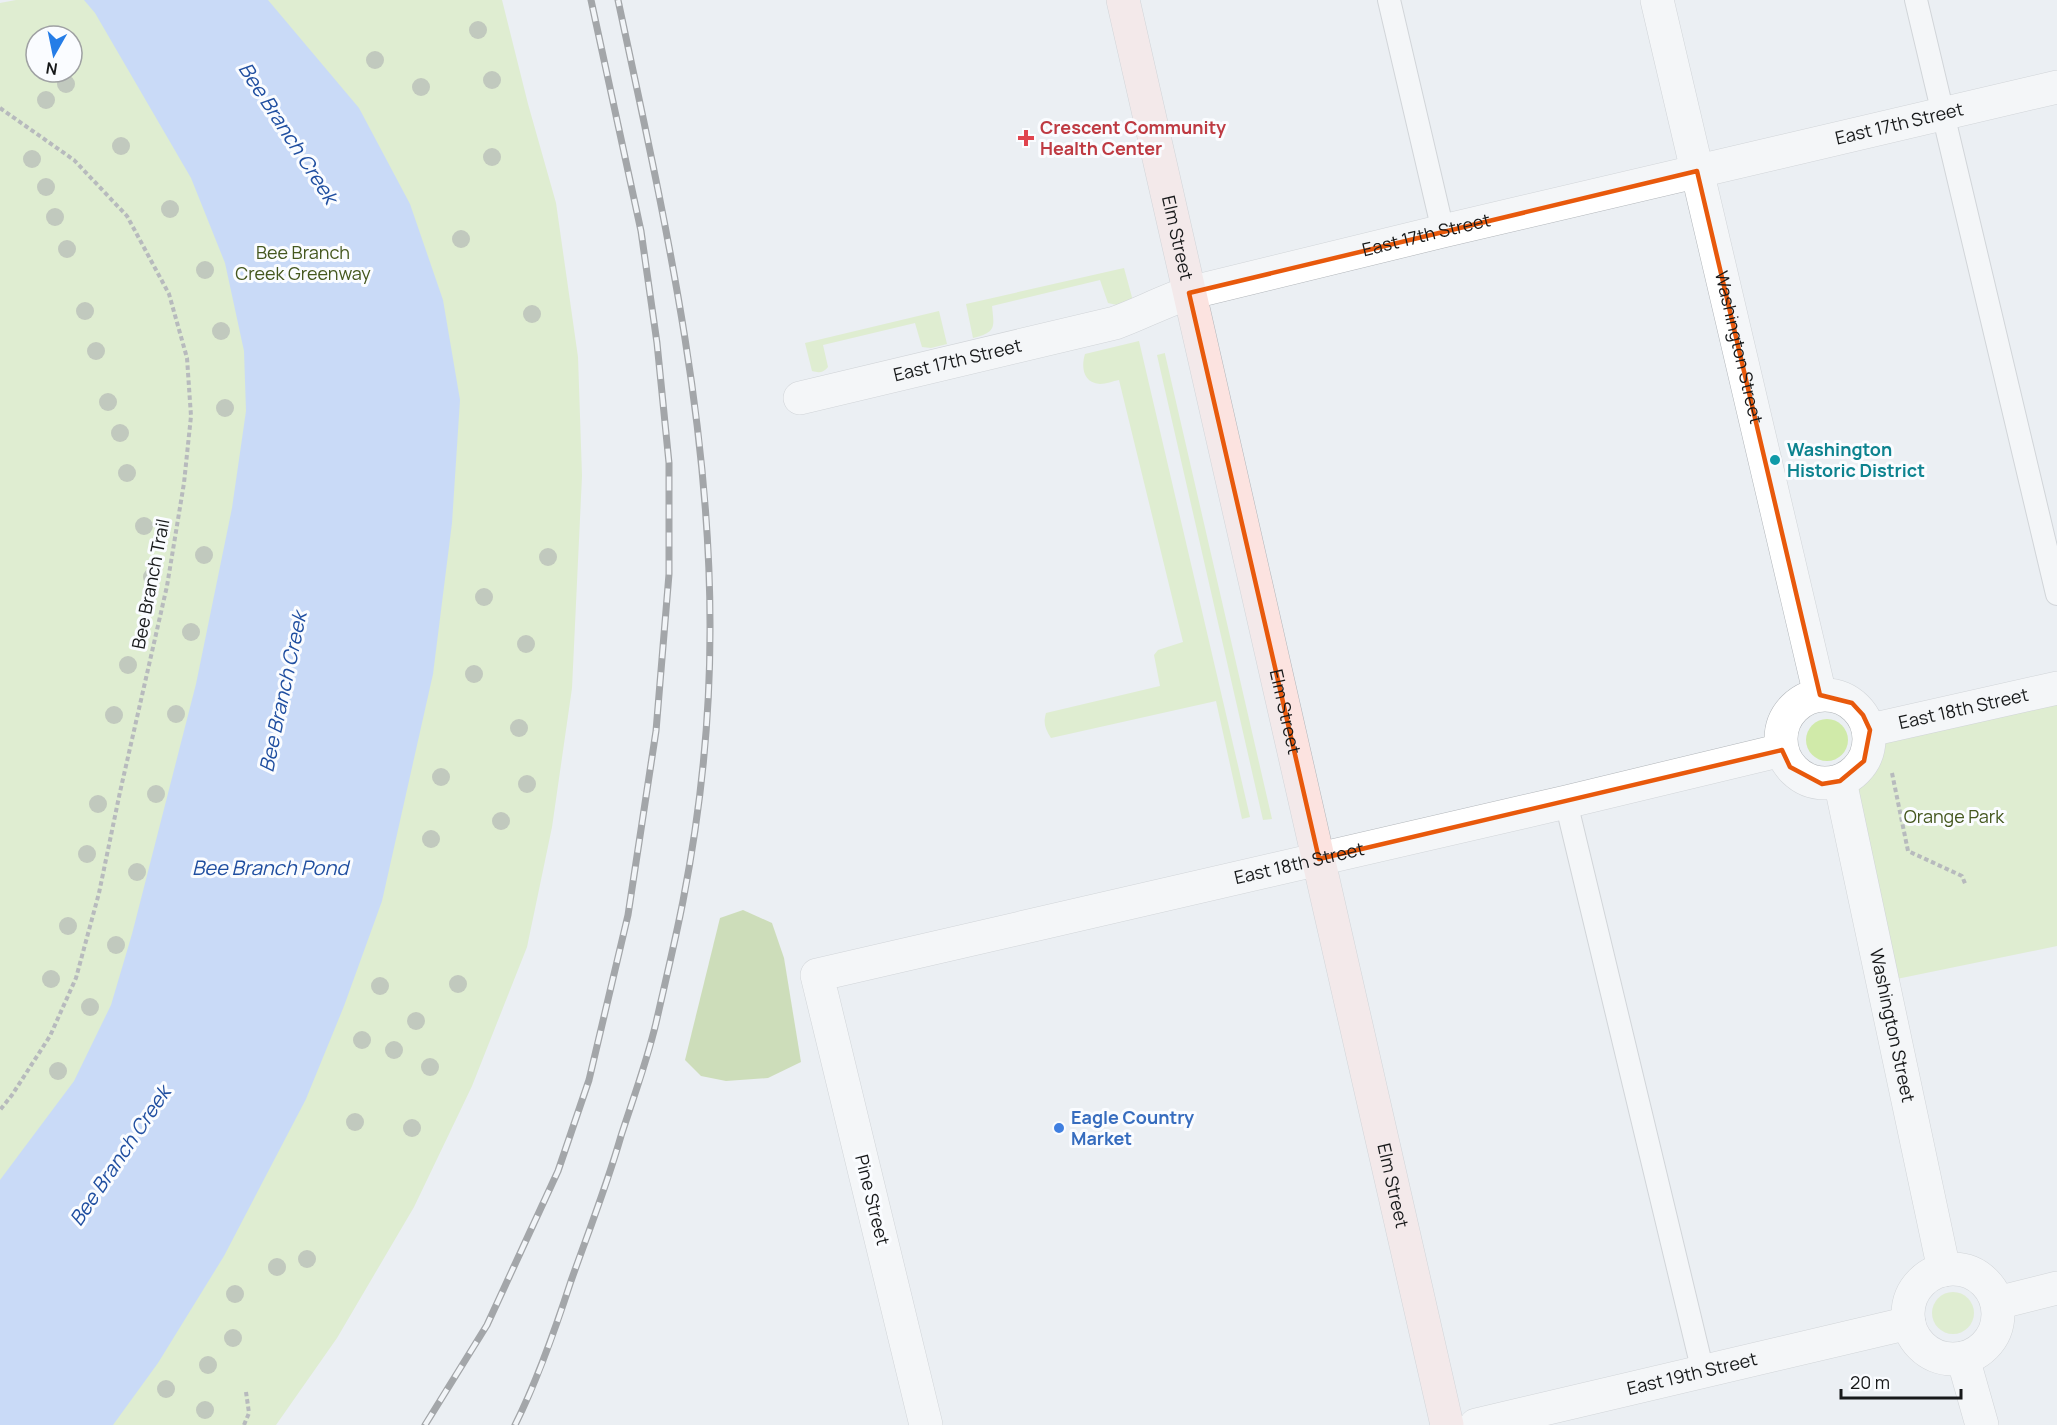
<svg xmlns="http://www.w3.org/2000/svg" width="2057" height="1425" font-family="Manrope,sans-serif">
<rect width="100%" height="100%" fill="#ebeff3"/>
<!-- green -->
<g fill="#d0eaa9" fill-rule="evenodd">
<path d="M16 0H502L528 104 556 203 578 357 582 476 572 688 552 827 527 947 472 1086 414 1207 337 1338 276 1425H0V3ZM36 36H72V72H36Z"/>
<path d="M1124 268 1133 301 1117 305 1108 303 1100 280 992 306C994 327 997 332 973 338L966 304Z"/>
<path d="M939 311 947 344 931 348 922 347 915 323 823 345 828 367C823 373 819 373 812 371L805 343Z"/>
<path d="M1139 341 1250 817 1242 819 1216 701 1051 738C1045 729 1043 723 1046 713L1160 686 1154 655 1158 650 1183 642 1119 380C1113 381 1106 384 1100 384 1083 383 1081 367 1085 354Z"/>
<polygon points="1165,353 1165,354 1272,819 1263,820 1157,355"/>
<path d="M2057 688V946L1882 982 1854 773C1866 760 1869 748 1870 730Z"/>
<circle cx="1827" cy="740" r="21"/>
<circle cx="1953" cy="1313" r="21"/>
</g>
<!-- forest -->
<polygon fill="#a9c876" points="743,910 772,923 784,958 801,1062 768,1078 726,1081 701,1076 685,1060 720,918"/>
<!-- water -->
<polygon fill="#a0c2fc" points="84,0 268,0 359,108 410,204 443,300 460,400 452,523 433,674 382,901 344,1006 306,1099 224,1256 158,1363 113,1425 0,1425 0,1180 74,1081 111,1005 132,934 196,684 232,508 246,411 244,351 225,263 191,178 95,13"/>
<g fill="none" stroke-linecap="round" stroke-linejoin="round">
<defs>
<g id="lane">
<polyline points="1389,0 1443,231"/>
<polyline points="1916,0 2057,594"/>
<polyline points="1566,802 1703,1372"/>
</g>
<g id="street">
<path id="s1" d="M1657 0 1820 695"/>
<path id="s2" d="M800 398 1115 323C1140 314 1164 301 1189 293L1443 231 2057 87"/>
<circle cx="1825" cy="739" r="44"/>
<path id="s3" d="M1870 730 2057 688"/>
<path id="s4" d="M1840 781 1944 1270"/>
<circle cx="1953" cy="1314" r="45"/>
<polyline points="1997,1303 2057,1288"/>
<polyline points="1963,1358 1982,1425"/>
<path id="s5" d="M926 1425 817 975 1566 802 1782 750"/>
<path id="s6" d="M1476 1425 1909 1323"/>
</g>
<g id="secondary">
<path id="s7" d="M1123 0 1447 1425"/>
</g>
</defs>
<!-- lane casing -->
<use href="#lane" stroke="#b2b6ba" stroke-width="24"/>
<!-- street casing -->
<use href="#street" stroke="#b2b6ba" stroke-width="34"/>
<!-- secondary casing -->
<use href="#secondary" stroke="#b2b6ba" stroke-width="34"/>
<!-- path -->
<g stroke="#787a7d" stroke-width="4" stroke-dasharray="4.5 3" stroke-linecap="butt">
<polyline points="0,108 74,160 127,216 169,294 187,358 191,416 184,483 167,586 120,792 99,893 76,978 50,1036 12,1095 0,1110"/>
<polyline points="1892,773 1908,851 1962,876 1966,886"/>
<polyline points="244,1425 249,1413 246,1392"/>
</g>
<!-- lane -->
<use href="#lane" stroke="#fff" stroke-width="22"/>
<!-- street -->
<use href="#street" stroke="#fff" stroke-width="33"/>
<!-- secondary -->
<use href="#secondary" stroke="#fce3e0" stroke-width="33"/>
<defs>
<g id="rail">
<polyline points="425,1425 487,1325 558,1171 589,1080 628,915 656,731 669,574 669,463 657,343 641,231 591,0"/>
<path d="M515 1425C538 1379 555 1330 571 1281 588 1233 607 1185 621 1136 633 1099 647 1061 656 1023 665 983 675 942 683 901 700 813 710 722 710 631 711 418 662 207 618 0"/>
</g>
</defs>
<!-- rail casing -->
<use href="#rail" stroke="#4c4e50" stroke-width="7"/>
<!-- rail -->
<use href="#rail" stroke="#fafcff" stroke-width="4.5" stroke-dasharray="14" stroke-linecap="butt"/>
</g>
<!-- trees -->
<g fill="#8f9b7e">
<circle cx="478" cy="30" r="9"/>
<circle cx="375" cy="60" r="9"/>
<circle cx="492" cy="80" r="9"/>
<circle cx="66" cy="84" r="9"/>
<circle cx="421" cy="87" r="9"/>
<circle cx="46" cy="100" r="9"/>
<circle cx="121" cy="146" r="9"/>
<circle cx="492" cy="157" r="9"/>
<circle cx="32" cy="159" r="9"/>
<circle cx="46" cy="187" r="9"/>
<circle cx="170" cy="209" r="9"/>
<circle cx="55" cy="217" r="9"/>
<circle cx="461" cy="239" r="9"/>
<circle cx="67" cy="249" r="9"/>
<circle cx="205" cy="270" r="9"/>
<circle cx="85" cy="311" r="9"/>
<circle cx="532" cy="314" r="9"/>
<circle cx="221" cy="331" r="9"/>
<circle cx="96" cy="351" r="9"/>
<circle cx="108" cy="402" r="9"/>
<circle cx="225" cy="408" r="9"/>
<circle cx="120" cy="433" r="9"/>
<circle cx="127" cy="473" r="9"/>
<circle cx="144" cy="526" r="9"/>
<circle cx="204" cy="555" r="9"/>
<circle cx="548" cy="557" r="9"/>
<circle cx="152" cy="577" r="9"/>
<circle cx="484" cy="597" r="9"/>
<circle cx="191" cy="632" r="9"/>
<circle cx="526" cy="644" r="9"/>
<circle cx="128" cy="665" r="9"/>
<circle cx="474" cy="674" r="9"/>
<circle cx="176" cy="714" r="9"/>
<circle cx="114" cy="715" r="9"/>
<circle cx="519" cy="728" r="9"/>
<circle cx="441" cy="777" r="9"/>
<circle cx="527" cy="784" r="9"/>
<circle cx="156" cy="794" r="9"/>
<circle cx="98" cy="804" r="9"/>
<circle cx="501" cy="821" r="9"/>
<circle cx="431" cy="839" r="9"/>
<circle cx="87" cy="854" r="9"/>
<circle cx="137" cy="872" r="9"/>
<circle cx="68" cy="926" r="9"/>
<circle cx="116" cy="945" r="9"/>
<circle cx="51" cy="979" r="9"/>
<circle cx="458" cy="984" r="9"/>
<circle cx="380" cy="986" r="9"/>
<circle cx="90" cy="1007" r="9"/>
<circle cx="416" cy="1021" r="9"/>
<circle cx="362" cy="1040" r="9"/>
<circle cx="394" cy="1050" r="9"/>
<circle cx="430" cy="1067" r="9"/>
<circle cx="58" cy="1071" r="9"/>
<circle cx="355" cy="1122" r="9"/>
<circle cx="412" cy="1128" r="9"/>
<circle cx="307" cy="1259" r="9"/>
<circle cx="277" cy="1267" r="9"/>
<circle cx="235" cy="1294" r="9"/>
<circle cx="233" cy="1338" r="9"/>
<circle cx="208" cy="1365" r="9"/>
<circle cx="166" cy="1389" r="9"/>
<circle cx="205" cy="1410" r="9"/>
</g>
<!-- marked area -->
<path d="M0 0H2057V1425H0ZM1697 171 1820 695 1852 703 1863 715 1870 730 1864 761 1840 781 1822 784 1790 767 1782 750 1319 859 1189 293Z" fill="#ebeff3" fill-opacity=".55" fill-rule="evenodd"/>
<path fill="none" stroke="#e8590c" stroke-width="4.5" stroke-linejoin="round" d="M1697 171 1820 695 1852 703 1863 715 1870 730 1864 761 1840 781 1822 784 1790 767 1782 750 1319 859 1189 293Z"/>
<!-- markers -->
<path fill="#e0444e" stroke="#fafcff" stroke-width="2" d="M1023 129h6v6h6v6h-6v6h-6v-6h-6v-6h6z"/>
<circle fill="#0f9aa8" stroke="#fafcff" stroke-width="2" cx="1775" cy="460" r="6"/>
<circle fill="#3f7fe0" stroke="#fafcff" stroke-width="2" cx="1059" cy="1128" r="6"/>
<g text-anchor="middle" stroke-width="6" stroke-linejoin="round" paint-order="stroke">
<!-- street labels -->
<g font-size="18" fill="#17191a" stroke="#fafcff">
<text dy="6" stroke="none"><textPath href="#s2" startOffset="1134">East 17th Street</textPath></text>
<text dy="6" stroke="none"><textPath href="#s2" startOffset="648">East 17th Street</textPath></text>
<text dy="6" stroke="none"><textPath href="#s7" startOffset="244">Elm Street</textPath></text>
<text dy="6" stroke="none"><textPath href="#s1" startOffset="357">Washington Street</textPath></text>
<text dy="6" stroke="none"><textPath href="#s2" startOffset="162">East 17th Street</textPath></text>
<text transform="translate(151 584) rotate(-79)" y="6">Bee Branch Trail</text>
<text dy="6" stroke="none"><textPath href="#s3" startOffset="96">East 18th Street</textPath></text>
<text dy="6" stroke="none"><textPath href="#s7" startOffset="730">Elm Street</textPath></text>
<text dy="6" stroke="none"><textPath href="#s5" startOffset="958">East 18th Street</textPath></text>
<text dy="6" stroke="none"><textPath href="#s4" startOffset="250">Washington Street</textPath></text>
<text dy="6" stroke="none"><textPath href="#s7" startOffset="1216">Elm Street</textPath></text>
<text transform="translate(872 1200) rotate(76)" y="6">Pine Street</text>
<text dy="6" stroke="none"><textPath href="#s6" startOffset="222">East 19th Street</textPath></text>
</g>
<!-- health labels -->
<g font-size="18" font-weight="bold" fill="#be3a42" stroke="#fafcff" text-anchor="start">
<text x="1040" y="134">Crescent Community<tspan x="1040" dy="21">Health Center</tspan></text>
</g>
<!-- park labels -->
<g font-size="18" fill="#44571e" stroke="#fafcff">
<text x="303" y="259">Bee Branch<tspan x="303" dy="21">Creek Greenway</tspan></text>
<text x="1954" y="823">Orange Park</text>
</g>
<!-- culture labels -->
<g font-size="18" font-weight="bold" fill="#0d838f" stroke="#fafcff" text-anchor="start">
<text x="1787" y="456">Washington<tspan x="1787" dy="21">Historic District</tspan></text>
</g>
<!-- shop labels -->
<g font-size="18" font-weight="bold" fill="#366cbe" stroke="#fafcff" text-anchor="start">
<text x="1071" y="1124">Eagle Country<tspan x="1071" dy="21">Market</tspan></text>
</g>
<!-- water labels -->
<g font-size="20" font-style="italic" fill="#1f4ea0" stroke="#fafcff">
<text transform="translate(288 133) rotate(57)" y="7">Bee Branch Creek</text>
<text transform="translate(283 692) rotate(-78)" y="7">Bee Branch Creek</text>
<text x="270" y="875">Bee Branch Pond</text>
<text transform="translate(120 1156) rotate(-56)" y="7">Bee Branch Creek</text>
</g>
</g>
<!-- north arrow -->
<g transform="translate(54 54) rotate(189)"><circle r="28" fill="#fafcff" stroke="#9fa1a3" stroke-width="1.5"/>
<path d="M0-4.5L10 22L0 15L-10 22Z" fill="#257de7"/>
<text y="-9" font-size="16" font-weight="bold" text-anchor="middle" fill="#17191a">N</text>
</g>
<!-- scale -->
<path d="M1841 1389v9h120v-9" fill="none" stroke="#17191a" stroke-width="3"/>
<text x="1850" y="1389" font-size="18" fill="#17191a" stroke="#fafcff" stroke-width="4.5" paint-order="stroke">20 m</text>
</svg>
